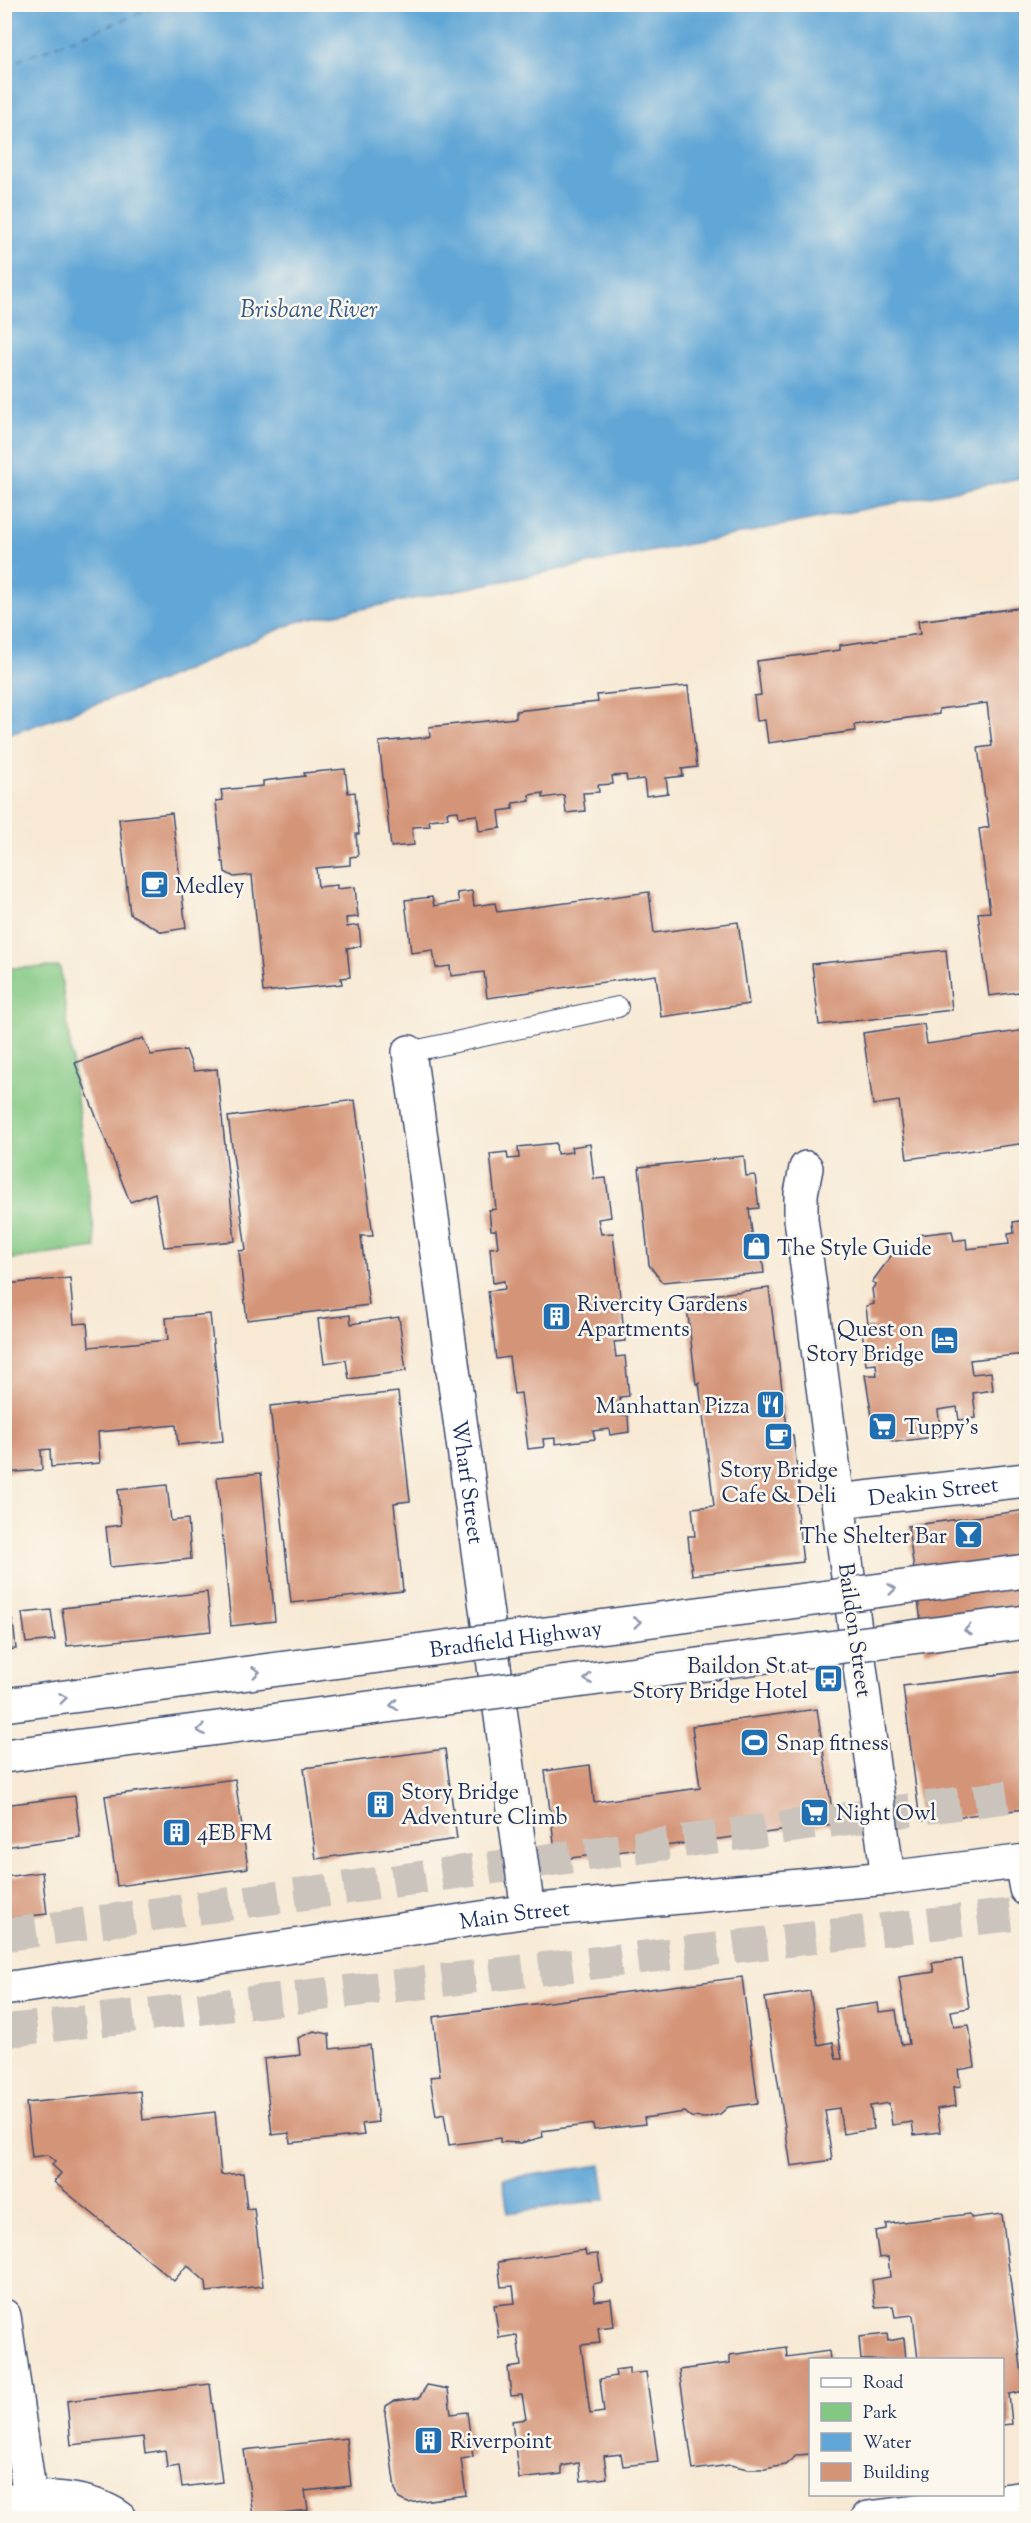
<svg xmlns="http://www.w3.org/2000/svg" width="1031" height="2523" font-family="'Sorts Mill Goudy',serif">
<rect width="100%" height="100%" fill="#fbf7ec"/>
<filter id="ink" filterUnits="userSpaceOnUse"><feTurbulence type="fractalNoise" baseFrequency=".0167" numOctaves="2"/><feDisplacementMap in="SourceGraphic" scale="12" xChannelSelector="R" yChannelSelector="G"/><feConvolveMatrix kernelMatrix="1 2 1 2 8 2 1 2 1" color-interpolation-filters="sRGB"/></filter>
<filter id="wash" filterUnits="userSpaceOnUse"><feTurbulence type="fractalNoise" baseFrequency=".008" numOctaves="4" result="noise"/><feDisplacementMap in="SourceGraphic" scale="24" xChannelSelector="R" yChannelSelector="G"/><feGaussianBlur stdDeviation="1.35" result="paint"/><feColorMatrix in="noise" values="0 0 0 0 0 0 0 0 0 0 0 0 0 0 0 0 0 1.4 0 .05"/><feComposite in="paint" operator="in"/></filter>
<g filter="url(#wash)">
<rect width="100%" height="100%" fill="#f7e9d4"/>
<!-- green -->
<polygon fill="#82c883" stroke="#4e7c70" stroke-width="1.5" points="60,967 96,1248 5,1260 5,968"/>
<!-- water -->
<g fill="#60a6d6" stroke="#3e6a9a" stroke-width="1.5">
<polygon points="4,5 1026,5 1026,477 296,622 158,682 5,736"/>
<polygon points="601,2165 606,2199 508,2213 503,2179"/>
</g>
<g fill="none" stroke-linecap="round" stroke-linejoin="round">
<!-- ferry -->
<polyline stroke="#335988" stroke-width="1.5" stroke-dasharray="8 6" stroke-linecap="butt" points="4,66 164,4"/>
</g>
<g id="blocks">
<!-- building -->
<g fill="#d49478">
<polygon points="1026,607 1026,991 989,996 978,913 990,912 979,829 989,827 978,748 992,746 987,703 939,709 939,714 854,725 855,731 768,743 765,720 757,721 754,696 761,695 757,661 840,650 840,645 920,634 918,621"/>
<polygon points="688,686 697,767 682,769 683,776 666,778 668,793 646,796 644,779 627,781 626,775 612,776 613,784 598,785 599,792 583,793 585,811 566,813 564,795 543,798 543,793 529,795 530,801 513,803 513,809 499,811 501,828 479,831 477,815 459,817 458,811 447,812 448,818 429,820 430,826 412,827 414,845 391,847 379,742 430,737 429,727 516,718 516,711 598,702 597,695"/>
<polygon points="345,769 348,793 355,792 359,834 356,834 358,856 350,857 350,865 316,868 318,887 337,885 337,889 355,887 358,917 346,918 347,927 359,925 361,946 347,948 350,977 341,978 342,984 263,992 252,875 234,877 225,872 224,862 222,862 216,801 223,800 221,790 263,786 263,781 305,776 304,773"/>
<polygon points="172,813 186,928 162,932 130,914 119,819"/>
<polygon points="472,891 474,906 495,903 497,912 649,892 654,933 738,922 749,1004 661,1017 656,975 487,998 484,972 451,976 450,966 436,968 433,950 411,953 405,900 432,897 434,906 459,902 457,893"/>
<polygon points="946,950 952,1010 819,1025 812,964"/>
<polygon points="924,1024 927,1044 1026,1030 1026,1143 907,1159 899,1101 873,1105 863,1033"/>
<polygon points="143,1038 151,1055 186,1050 194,1071 217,1069 235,1241 164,1247 155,1193 130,1202 75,1063"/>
<polygon points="355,1100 373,1236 361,1236 369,1305 247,1320 239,1251 246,1250 228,1117"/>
<polygon points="556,1143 557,1154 572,1152 571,1147 590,1144 594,1179 606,1178 611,1217 598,1219 601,1234 613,1233 625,1341 614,1342 616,1357 625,1356 629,1396 620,1397 621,1416 628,1415 629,1432 610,1435 609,1429 593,1431 595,1439 555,1444 555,1438 543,1439 544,1447 528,1449 521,1393 514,1394 509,1357 496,1359 488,1291 505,1289 504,1281 493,1283 490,1248 498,1247 496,1230 491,1230 489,1210 496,1209 490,1154 507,1152 508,1159 519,1158 518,1147"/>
<polygon points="744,1156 746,1176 755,1175 759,1208 749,1209 753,1240 760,1240 764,1273 662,1282 649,1265 639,1167"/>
<polygon points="1026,1220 1026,1354 970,1360 972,1374 991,1372 993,1390 973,1393 976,1418 959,1420 957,1407 938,1410 941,1436 895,1442 878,1434 872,1416 865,1375 877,1375 876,1364 866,1365 862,1329 874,1327 874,1323 868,1324 866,1306 874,1304 872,1289 876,1284 872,1282 894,1252 898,1256 905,1246 920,1244 918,1235 952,1231 954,1241 966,1239 967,1249 1009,1244 1008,1234 1014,1233 1013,1222"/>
<polygon points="70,1278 74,1324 87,1323 89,1347 168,1340 166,1318 210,1314 223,1441 178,1445 176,1425 98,1432 100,1463 51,1467 50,1449 41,1450 42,1470 4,1473 4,1284"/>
<polygon points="769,1288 788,1435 793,1435 801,1502 796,1503 803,1562 692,1575 688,1536 695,1536 692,1508 714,1506 699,1383 696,1384 686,1298"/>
<polygon points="350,1315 351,1324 399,1317 406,1371 349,1379 346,1360 324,1363 318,1319"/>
<polygon points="398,1392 410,1501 394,1503 403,1591 291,1603 270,1406"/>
<polygon points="261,1473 275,1621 231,1626 217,1477"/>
<polygon points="167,1485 171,1521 188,1519 191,1559 110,1567 106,1527 121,1525 118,1490"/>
<polygon points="1026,1510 1026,1637 925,1651 908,1526"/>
<polygon points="207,1592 211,1631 67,1646 62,1608"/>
<polygon points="51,1610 55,1640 26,1643 22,1613"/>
<polygon points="13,1621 16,1649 4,1650 4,1622"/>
<polygon points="1026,1671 1026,1809 920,1821 903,1686"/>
<polygon points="817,1709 834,1824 563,1859 555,1850 545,1771 590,1765 594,1802 700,1788 692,1726"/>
<polygon points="445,1749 457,1839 316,1859 304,1768"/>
<polygon points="235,1779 248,1868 117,1886 105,1796"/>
<polygon points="75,1796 80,1837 4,1847 4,1805"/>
<polygon points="42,1872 47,1914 5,1919 5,1877"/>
<polygon points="962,1959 969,2008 951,2011 954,2027 969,2025 975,2067 958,2070 961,2086 954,2087 956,2106 937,2109 940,2132 914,2135 912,2122 892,2125 889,2103 870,2106 874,2129 843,2134 839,2108 825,2110 832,2160 791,2166 765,1998 810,1991 818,2045 833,2042 836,2059 842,2059 835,2009 878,2003 879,2012 896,2010 901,2045 909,2044 899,1977 934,1972 932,1963"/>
<polygon points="742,1977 758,2103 728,2107 720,2114 706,2118 691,2117 685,2112 644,2118 645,2124 594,2130 593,2124 542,2131 543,2137 521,2143 500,2142 500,2138 449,2145 444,2114 436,2116 430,2077 440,2076 433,2017"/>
<polygon points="314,2031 329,2034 330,2049 370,2045 378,2122 362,2124 364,2135 290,2143 289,2133 272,2135 264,2059 300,2055 298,2038"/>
<polygon points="140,2091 143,2120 215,2112 221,2175 243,2173 247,2209 254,2208 263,2286 207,2292 206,2282 187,2265 174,2281 54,2182 61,2173 52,2165 55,2161 48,2155 32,2157 26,2103"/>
<polygon points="970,2214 971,2218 1002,2214 1024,2391 1009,2394 1012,2424 1002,2425 1002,2360 918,2360 913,2315 895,2317 893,2306 875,2307 872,2280 890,2277 888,2257 879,2258 875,2231 886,2229 886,2224"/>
<polygon points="585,2250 586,2255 598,2254 602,2282 593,2284 595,2301 611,2299 614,2326 598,2328 600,2343 581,2345 590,2414 604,2412 600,2379 616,2376 615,2370 629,2368 629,2374 646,2372 658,2462 623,2466 621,2454 604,2456 607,2478 581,2481 579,2463 562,2466 562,2474 519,2479 512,2421 526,2419 522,2395 511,2396 508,2368 521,2366 517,2335 499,2338 494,2305 515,2303 513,2286 501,2287 498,2262"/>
<polygon points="887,2334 888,2341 904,2338 906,2360 861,2360 859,2337"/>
<polygon points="786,2347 787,2357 829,2351 830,2360 810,2360 810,2454 797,2455 785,2465 765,2469 748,2469 730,2465 693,2470 679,2370 730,2363 730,2355"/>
<polygon points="210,2384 222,2482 182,2487 179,2466 167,2468 165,2450 145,2453 143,2437 71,2445 67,2401"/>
<polygon points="427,2385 448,2389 451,2414 467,2412 473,2457 461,2459 466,2495 408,2503 399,2499 395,2489 385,2414 386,2406 394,2401 419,2398"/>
<polygon points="346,2438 351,2486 305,2491 308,2510 253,2516 244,2450"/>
</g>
</g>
</g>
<g filter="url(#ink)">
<use href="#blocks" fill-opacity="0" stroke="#3c4b70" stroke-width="1.5"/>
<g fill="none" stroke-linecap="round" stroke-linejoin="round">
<!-- highway-tunnel -->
<g stroke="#cbc4bc" stroke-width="33" stroke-dasharray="33 16" stroke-linecap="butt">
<polyline points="4,1935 1026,1794"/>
<polyline points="4,2031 1026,1913"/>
</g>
<defs>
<polyline id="lane" points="409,1052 618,1007"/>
<g id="street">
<path id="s1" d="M409 1052 528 1911"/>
<polyline points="806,1168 801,1194 801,1219 838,1501"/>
<polyline points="1021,1862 1026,1889"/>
<polyline points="4,2316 30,2497"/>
<path d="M4 2501C42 2495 88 2496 120 2518"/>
<polyline points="868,2518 1026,2498"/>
</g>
<g id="secondary">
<path id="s2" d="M888 1878 838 1501 1026 1480"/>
<path id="s3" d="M4 1989 528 1911 888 1878 1026 1861"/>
</g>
</defs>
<!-- lane casing -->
<use href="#lane" stroke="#3c4b70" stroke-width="22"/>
<!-- street casing -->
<use href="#street" stroke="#3c4b70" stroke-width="36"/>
<!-- secondary casing -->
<use href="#secondary" stroke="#3c4b70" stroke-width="36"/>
<!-- lane -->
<use href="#lane" stroke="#fff" stroke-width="20"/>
<!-- street -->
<use href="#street" stroke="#fff" stroke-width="33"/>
<!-- secondary -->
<use href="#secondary" stroke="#fff" stroke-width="33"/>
<defs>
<g id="highway-bridge">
<path id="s4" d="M4 1705 1026 1571"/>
<polyline points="4,1756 1026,1622"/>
</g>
</defs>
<!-- highway-bridge casing -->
<use href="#highway-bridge" stroke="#3c4b70" stroke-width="36" stroke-linecap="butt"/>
<!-- highway-bridge -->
<use href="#highway-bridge" stroke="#fff" stroke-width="33"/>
</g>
<!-- one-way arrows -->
<defs><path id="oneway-chevron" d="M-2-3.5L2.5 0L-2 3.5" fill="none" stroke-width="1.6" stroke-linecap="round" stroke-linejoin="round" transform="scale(1.5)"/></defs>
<g stroke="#8d97ae">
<use href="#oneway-chevron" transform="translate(892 1589) rotate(-7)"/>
<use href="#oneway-chevron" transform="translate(637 1622) rotate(-7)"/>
<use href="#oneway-chevron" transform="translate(968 1630) rotate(173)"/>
<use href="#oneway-chevron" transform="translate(256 1672) rotate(-7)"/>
<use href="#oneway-chevron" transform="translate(588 1679) rotate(173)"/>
<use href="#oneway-chevron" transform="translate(63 1698) rotate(-7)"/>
<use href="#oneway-chevron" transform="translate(394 1705) rotate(173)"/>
<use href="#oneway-chevron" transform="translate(201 1730) rotate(173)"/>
</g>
</g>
<!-- icons -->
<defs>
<symbol id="cafe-square" viewBox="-11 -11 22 22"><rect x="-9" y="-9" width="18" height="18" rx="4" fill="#1f6fb2" stroke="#fbf7ec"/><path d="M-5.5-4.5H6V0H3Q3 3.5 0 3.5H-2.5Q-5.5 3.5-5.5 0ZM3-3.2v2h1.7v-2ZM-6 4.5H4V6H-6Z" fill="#fff"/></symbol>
<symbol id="shop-square" viewBox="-11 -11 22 22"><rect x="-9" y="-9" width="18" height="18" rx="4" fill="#1f6fb2" stroke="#fbf7ec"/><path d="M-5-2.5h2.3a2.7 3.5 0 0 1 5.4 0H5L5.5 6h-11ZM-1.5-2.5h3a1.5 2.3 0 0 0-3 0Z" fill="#fff"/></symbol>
<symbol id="building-square" viewBox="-11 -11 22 22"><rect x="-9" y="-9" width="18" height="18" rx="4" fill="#1f6fb2" stroke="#fbf7ec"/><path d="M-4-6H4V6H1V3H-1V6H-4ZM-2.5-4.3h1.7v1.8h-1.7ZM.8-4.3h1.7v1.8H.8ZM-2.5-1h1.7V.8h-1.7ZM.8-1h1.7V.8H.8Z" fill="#fff"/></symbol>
<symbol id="hotel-square" viewBox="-11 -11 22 22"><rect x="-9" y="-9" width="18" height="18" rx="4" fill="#1f6fb2" stroke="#fbf7ec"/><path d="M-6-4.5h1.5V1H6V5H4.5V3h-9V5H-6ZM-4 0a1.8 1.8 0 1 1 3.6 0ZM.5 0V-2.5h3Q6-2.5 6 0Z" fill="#fff"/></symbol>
<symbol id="restaurant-square" viewBox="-11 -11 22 22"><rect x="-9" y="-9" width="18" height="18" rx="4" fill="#1f6fb2" stroke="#fbf7ec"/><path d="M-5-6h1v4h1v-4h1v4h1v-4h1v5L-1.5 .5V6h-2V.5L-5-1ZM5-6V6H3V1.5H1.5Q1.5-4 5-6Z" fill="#fff"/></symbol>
<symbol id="supermarket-square" viewBox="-11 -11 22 22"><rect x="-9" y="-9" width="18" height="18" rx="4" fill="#1f6fb2" stroke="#fbf7ec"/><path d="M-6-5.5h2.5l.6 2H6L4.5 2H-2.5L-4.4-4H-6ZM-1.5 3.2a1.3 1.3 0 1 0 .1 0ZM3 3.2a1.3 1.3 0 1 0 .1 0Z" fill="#fff"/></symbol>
<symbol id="bar-square" viewBox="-11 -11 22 22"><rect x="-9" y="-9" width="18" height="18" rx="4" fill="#1f6fb2" stroke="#fbf7ec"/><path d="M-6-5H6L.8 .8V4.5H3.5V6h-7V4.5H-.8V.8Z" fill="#fff"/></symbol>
<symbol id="bus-square" viewBox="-11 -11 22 22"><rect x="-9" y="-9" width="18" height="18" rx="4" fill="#1f6fb2" stroke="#fbf7ec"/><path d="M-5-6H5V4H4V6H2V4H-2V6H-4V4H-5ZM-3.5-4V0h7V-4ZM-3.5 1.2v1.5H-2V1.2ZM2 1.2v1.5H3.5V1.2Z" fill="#fff"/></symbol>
<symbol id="stadium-square" viewBox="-11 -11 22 22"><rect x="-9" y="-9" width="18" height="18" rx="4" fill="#1f6fb2" stroke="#fbf7ec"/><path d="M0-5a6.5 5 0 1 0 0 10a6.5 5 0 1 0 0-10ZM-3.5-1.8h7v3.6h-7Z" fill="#fff"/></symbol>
</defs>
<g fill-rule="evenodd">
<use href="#cafe-square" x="138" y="868" width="33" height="33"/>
<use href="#shop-square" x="740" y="1230" width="33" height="33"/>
<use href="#building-square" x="540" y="1300" width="33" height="33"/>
<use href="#hotel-square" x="928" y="1324" width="33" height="33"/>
<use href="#restaurant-square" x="754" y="1388" width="33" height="33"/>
<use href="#supermarket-square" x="866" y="1410" width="33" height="33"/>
<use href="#cafe-square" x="762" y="1420" width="33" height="33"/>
<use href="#bar-square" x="952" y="1518" width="33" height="33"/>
<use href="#bus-square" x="812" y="1662" width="33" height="33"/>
<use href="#stadium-square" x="738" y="1726" width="33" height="33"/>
<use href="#building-square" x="364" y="1788" width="33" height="33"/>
<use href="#supermarket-square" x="798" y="1796" width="33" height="33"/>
<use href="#building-square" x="160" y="1816" width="33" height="33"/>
<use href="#building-square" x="412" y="2424" width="33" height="33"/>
</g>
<g text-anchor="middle" stroke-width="5" stroke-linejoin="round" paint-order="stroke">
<!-- poi labels -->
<g font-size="22" fill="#1b2f5e" stroke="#fbf7ec" text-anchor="start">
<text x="175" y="893">Medley</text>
<text x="777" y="1255">The Style Guide</text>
<text x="577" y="1311">Rivercity Gardens<tspan x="577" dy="25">Apartments</tspan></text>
<text x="924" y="1336" text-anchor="end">Quest on<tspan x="924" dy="25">Story Bridge</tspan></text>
<text x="750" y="1413" text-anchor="end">Manhattan Pizza</text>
<text x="904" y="1434">Tuppy's</text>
<text x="779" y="1477" text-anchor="middle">Story Bridge<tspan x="779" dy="25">Cafe &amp; Deli</tspan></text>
<text x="947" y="1543" text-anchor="end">The Shelter Bar</text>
<text x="808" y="1673" text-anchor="end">Baildon St at<tspan x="808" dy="25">Story Bridge Hotel</tspan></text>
<text x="776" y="1750">Snap fitness</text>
<text x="401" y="1799">Story Bridge<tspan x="401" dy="25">Adventure Climb</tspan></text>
<text x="836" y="1820">Night Owl</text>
<text x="197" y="1840">4EB FM</text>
<text x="450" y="2448">Riverpoint</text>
</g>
<!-- street labels -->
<g font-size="22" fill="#1b2f5e" stroke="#fbf7ec">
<text dy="8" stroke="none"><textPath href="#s1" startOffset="434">Wharf Street</textPath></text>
<text dy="8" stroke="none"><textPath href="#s2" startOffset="476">Deakin Street</textPath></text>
<text transform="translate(856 1630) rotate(82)" y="8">Baildon Street</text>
<text dy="8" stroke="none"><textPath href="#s4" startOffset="516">Bradfield Highway</textPath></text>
<text dy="8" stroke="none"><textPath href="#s3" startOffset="516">Main Street</textPath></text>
</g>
<!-- water labels -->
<g font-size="24" font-style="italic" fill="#335988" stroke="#fbf7ec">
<text x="309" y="317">Brisbane River</text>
</g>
</g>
<!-- margin -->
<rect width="1031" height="2523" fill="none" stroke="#fbf7ec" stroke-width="24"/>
<!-- legend -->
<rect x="809" y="2358" width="195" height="138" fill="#fbf7ec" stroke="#a1a7b3" stroke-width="1.5"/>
<rect x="821" y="2378" width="30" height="9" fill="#ffffff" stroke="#a1a7b3" stroke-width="1.5"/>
<text x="863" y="2388" font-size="18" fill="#1b2f5e">Road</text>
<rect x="821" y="2403" width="30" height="18" fill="#82c883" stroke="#a1a7b3" stroke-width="1.5"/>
<text x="863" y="2418" font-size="18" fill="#1b2f5e">Park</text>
<rect x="821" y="2433" width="30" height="18" fill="#60a6d6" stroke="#a1a7b3" stroke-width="1.5"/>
<text x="863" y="2448" font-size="18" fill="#1b2f5e">Water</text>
<rect x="821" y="2463" width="30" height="18" fill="#d49478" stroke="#a1a7b3" stroke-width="1.5"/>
<text x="863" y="2478" font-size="18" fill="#1b2f5e">Building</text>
</svg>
